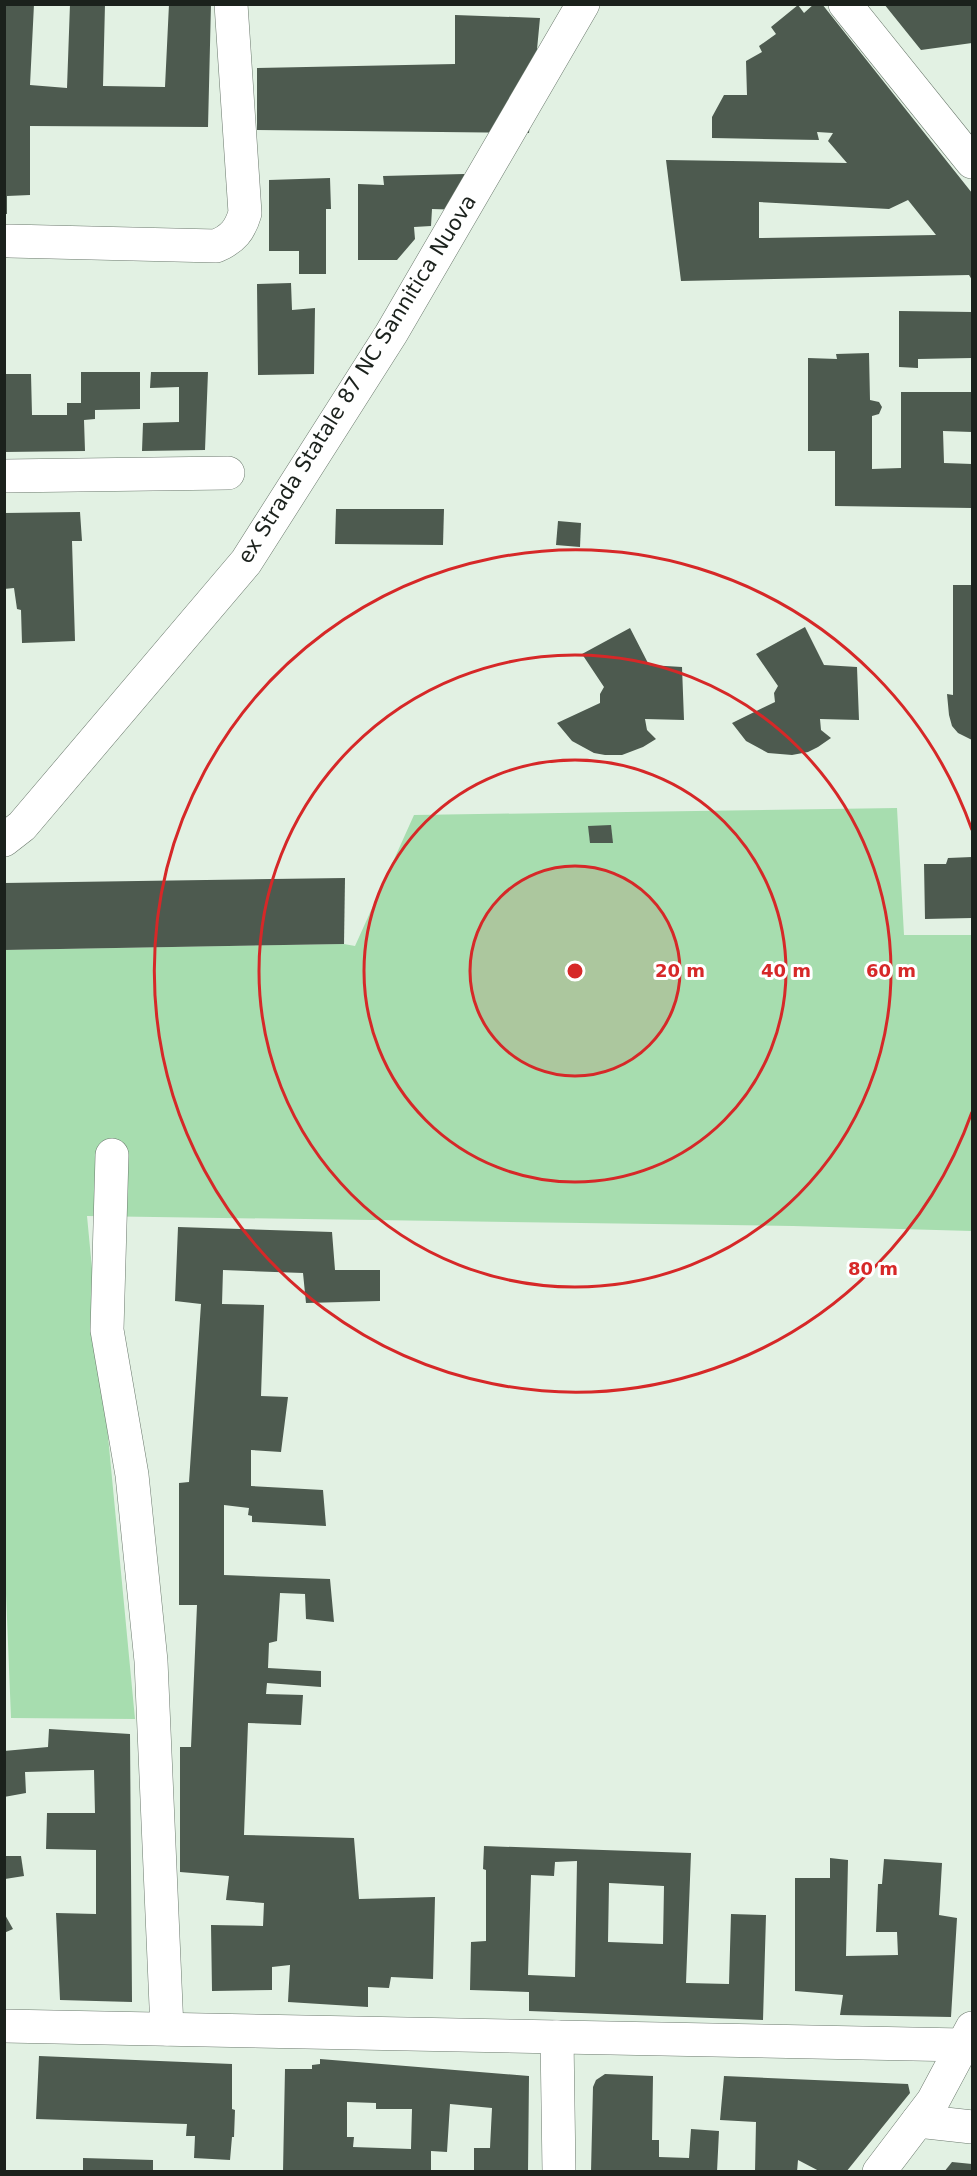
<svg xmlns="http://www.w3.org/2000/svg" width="977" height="2176" font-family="'DejaVu Sans',sans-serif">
<rect width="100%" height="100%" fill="#e2f1e3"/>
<!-- green -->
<polygon fill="#a7ddaf" points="897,808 904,935 972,935 972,1231 793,1226 87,1216 135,1719 11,1718 4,1544 4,950 344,944 355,946 414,815"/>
<!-- building -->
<g fill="#4d5a4f" fill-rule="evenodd">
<polygon points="4,4 34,4 30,85 67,88 70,4 105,4 103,86 165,87 169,4 211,4 208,127 30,126 30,195 7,196 7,214 4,214"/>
<path d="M814 4H822L972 193V280L969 275 681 281 666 160 847 163 828 141 833 133 817 132 819 140 712 138V117L724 95H747L746 61 762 52 759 46 776 34 771 27 798 5 804 13ZM908 200 936 235 759 238V202L889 209Z"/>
<polygon points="884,4 935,4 936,6 972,4 972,43 921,50"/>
<polygon points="455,15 540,18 529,133 257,130 257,68 455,64"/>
<polygon points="464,174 465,210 432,209 431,226 414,227 415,239 397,260 358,260 358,184 384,185 383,176"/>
<polygon points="330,178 331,209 326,209 326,274 299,274 299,251 269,251 269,180"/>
<polygon points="291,283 292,310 315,308 314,374 258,375 257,284"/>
<polygon points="899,311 972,312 972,358 918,359 918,368 899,367"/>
<polygon points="869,353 870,400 879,402 882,407 879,414 872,416 872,469 901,468 901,392 972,392 972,432 943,431 944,463 972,464 972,508 835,506 835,451 808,451 808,358 837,359 836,354"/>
<polygon points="81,372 140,372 140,409 95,410 95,419 84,420 85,451 4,452 4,374 31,374 32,415 67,415 67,403 81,403"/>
<polygon points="151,372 208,372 205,450 142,451 143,423 179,422 179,387 150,388"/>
<polygon points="336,509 444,509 443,545 335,544"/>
<polygon points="80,512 82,541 72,541 75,641 22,643 21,610 17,609 14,588 4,589 4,513"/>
<polygon points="558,521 581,523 580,547 556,545"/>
<polygon points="953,585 972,585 972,740 958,733 952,726 949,715 947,694 953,695"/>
<polygon points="805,627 824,665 857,667 859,720 820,719 821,730 831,738 818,747 808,752 792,755 768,753 746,741 732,723 775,702 774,693 778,686 756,654"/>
<polygon points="630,628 649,665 682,667 684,720 645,719 647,730 656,739 643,747 622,755 605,755 594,753 572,741 557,723 600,703 600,694 604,687 582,654"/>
<polygon points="611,825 613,843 590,843 588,826"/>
<polygon points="972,857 972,918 925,919 924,864 946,864 948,858"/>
<polygon points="345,878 344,944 4,950 4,883"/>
<polygon points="178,1227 332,1232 335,1270 380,1270 380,1301 306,1303 303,1273 223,1270 222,1304 264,1305 261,1396 288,1397 281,1452 251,1450 251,1486 323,1490 326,1526 252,1522 252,1516 248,1515 249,1508 224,1505 224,1575 330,1579 334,1622 306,1619 305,1594 280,1593 277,1641 269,1643 268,1668 321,1671 321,1687 267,1683 266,1694 303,1695 301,1725 248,1723 244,1835 354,1838 359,1899 435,1897 433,1979 391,1977 389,1988 368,1987 368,2007 288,2002 290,1965 272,1967 272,1990 212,1991 211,1925 263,1926 264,1903 226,1900 229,1876 180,1872 180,1747 191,1747 197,1605 179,1605 179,1483 189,1482 201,1304 175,1301"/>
<polygon points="49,1729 130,1734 132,2002 60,2000 56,1913 96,1914 96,1850 46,1849 47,1813 95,1813 94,1770 25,1772 26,1793 4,1797 4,1751 48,1747"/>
<path d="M484 1846 691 1853 686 1983 729 1984 731 1914 766 1915 763 2020 529 2011V1992L470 1990 471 1942 486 1941V1870L483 1869ZM577 1861 575 1977 528 1975 531 1875 554 1876 555 1862ZM609 1883 664 1886 663 1944 608 1942Z"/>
<polygon points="5,1856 21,1856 24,1876 5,1879"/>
<polygon points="830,1858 848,1860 846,1956 898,1955 897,1932 876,1932 878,1884 882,1884 884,1859 942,1863 939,1915 957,1918 951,2017 840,2015 843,1995 795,1991 795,1878 830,1878"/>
<polygon points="4,1913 13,1929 4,1933"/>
<polygon points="39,2056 232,2064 232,2109 235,2110 234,2137 232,2137 230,2160 194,2158 195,2136 186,2136 187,2124 36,2119"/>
<path d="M320 2059 529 2076 528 2172H474V2148H490L492 2108 450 2104 447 2152 431 2151V2172H283L285 2069H312V2065L320 2064ZM347 2102 376 2103V2109H412L411 2149 353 2147 354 2137H347Z"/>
<polygon points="605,2074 653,2076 652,2140 659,2140 659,2157 689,2158 691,2129 719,2131 717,2172 591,2172 593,2087 596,2080"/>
<polygon points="724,2076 908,2084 910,2093 846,2172 821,2172 798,2160 797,2172 755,2172 756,2122 720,2120"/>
<polygon points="83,2158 153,2160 153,2172 83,2172"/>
<polygon points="952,2162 972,2164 972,2172 944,2172"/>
</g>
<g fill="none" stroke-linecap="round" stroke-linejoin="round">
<defs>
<g id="minor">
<polyline points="845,4 972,162"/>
<path d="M9 241 216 246C233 239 240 230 245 213L231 4"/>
<polyline points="4,476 228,473"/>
<polyline points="112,1155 107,1330 132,1475 151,1661 167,2029"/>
<polyline points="4,2026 963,2045"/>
<polyline points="557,2037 559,2172"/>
<polyline points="918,2121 972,2127"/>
<polyline points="879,2172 933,2101 972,2028"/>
</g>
<polyline id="highway" points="4,840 22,826 246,562 391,334 583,4"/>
</defs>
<!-- minor casing -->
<use href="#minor" stroke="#6c7a6e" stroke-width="34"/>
<!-- highway casing -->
<use href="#highway" stroke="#6c7a6e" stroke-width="34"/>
<!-- minor -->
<use href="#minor" stroke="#fff" stroke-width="33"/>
<!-- highway -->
<use href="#highway" stroke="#fff" stroke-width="33"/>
</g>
<!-- distance rings -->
<circle cx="575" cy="971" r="105" fill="#d62828" fill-opacity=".12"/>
<g fill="none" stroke="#d62828" stroke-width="3">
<circle cx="575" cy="971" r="105"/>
<circle cx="575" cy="971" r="211"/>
<circle cx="575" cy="971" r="316"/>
<path d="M972 1112A421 421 0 1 1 972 830"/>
</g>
<g text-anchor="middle" stroke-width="6" stroke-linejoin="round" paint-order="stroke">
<!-- street labels -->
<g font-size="21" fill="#1b211c" stroke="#fff">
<text transform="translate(357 379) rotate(-58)" y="7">ex Strada Statale 87 NC Sannitica Nuova</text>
</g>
</g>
<circle cx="575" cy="971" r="9" fill="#d62828" stroke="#fff" stroke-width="3"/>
<g font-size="18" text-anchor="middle" font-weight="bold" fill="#d62828" stroke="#fff" stroke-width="6" stroke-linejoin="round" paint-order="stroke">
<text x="680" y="977">20 m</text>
<text x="786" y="977">40 m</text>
<text x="891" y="977">60 m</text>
<text x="873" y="1275">80 m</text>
</g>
<!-- border -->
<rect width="977" height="2176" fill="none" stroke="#1b211c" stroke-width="12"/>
</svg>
